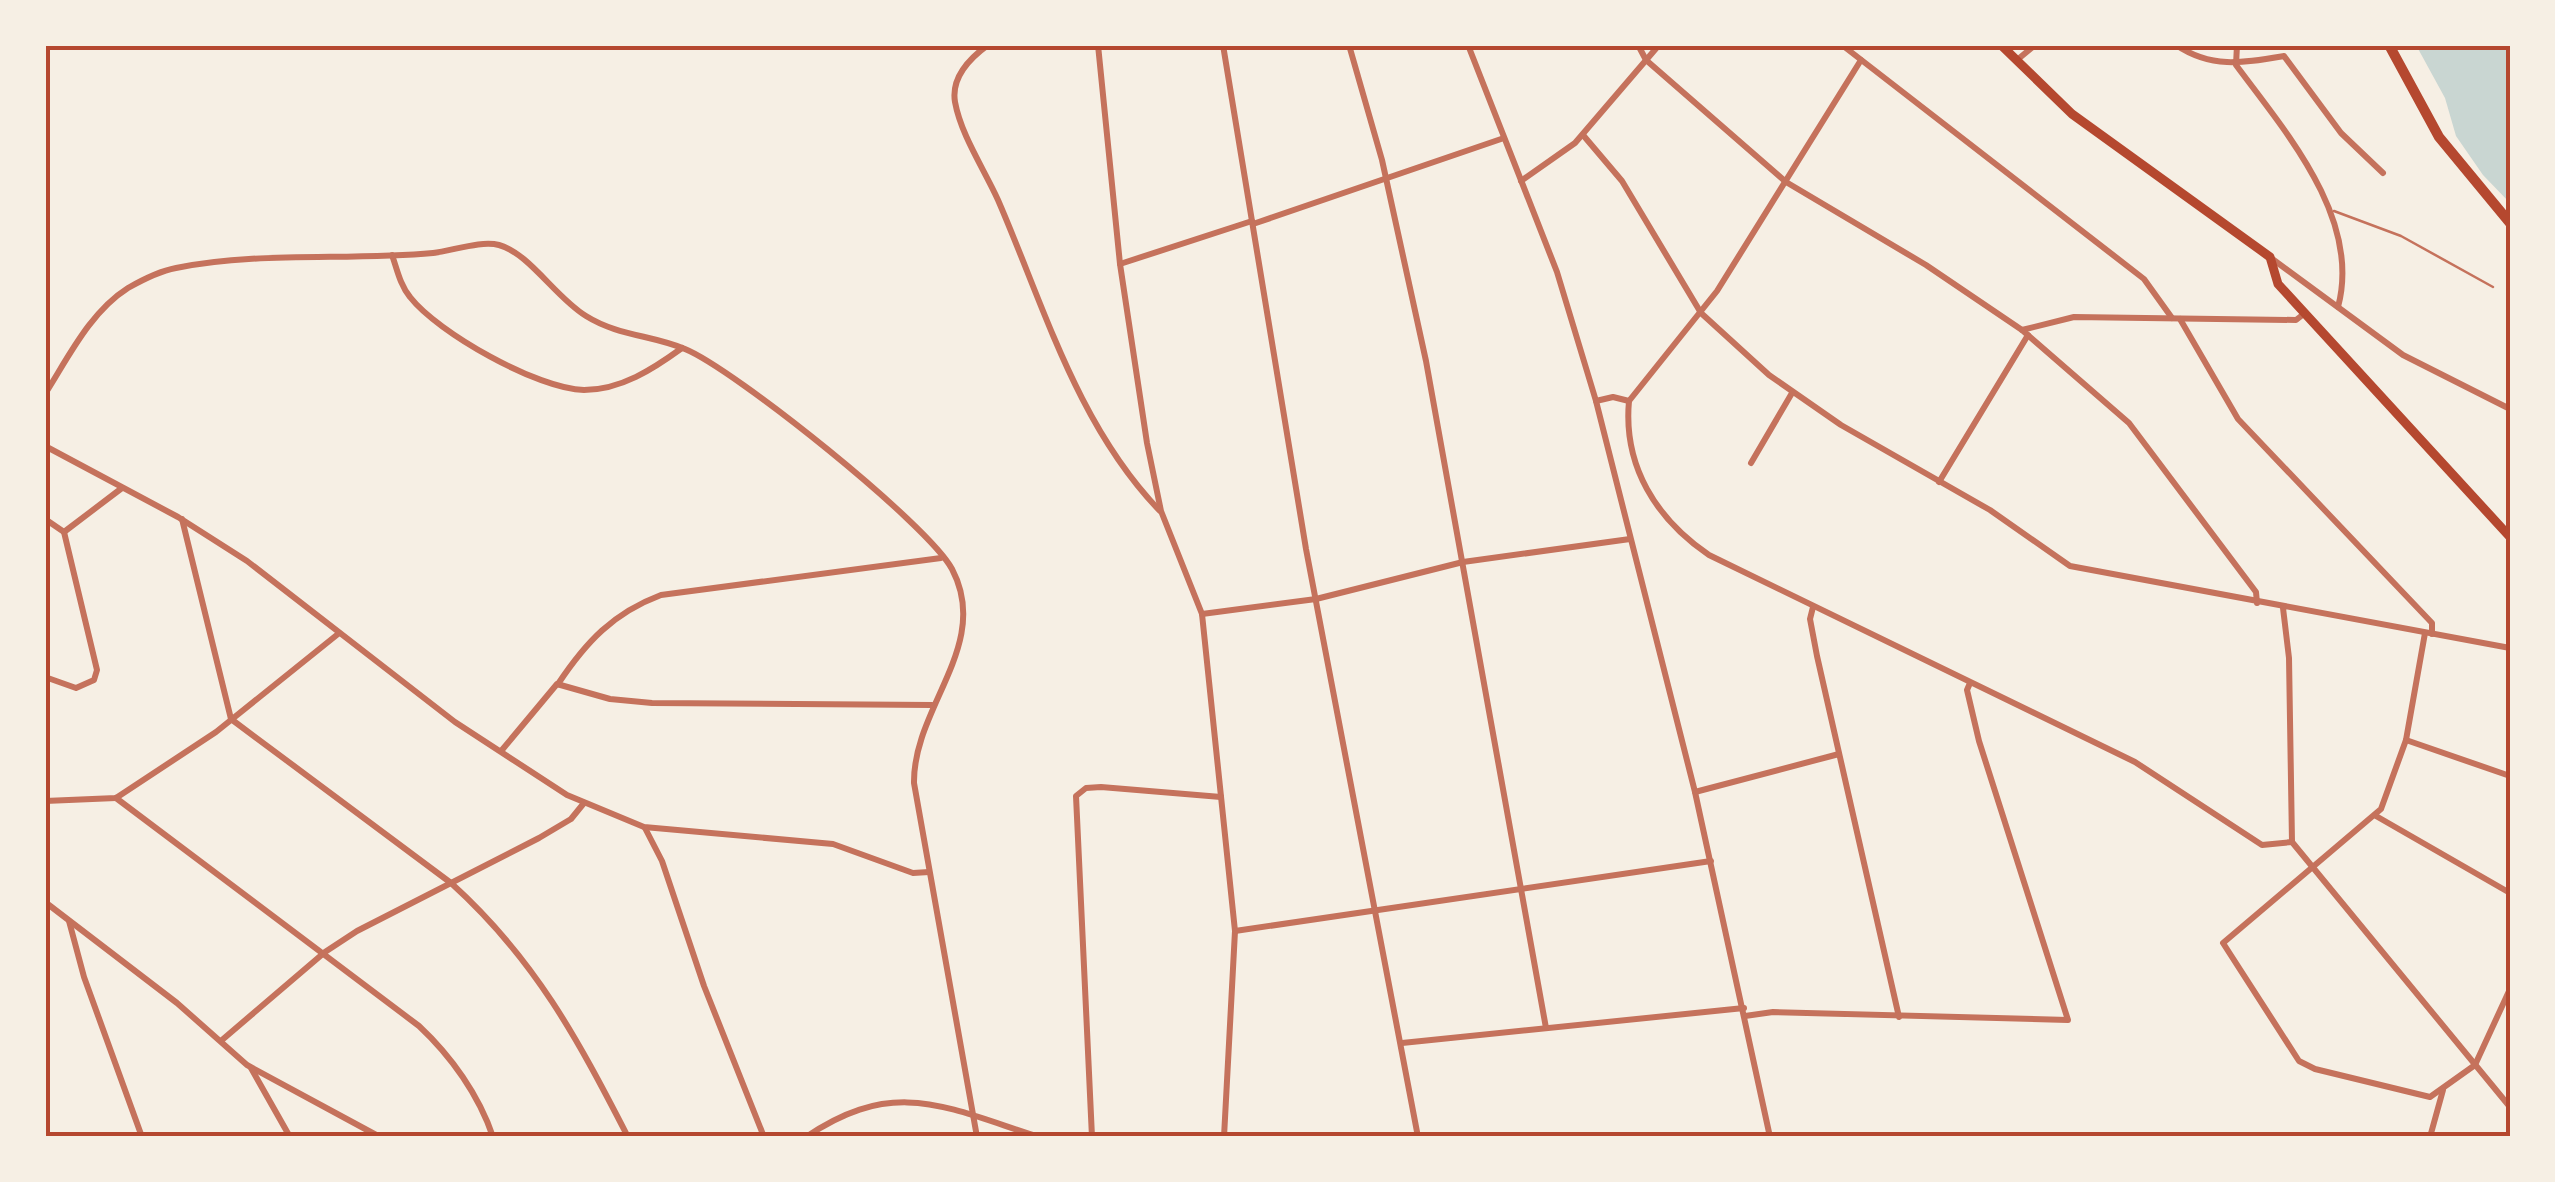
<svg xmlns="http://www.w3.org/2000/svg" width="2555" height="1182" font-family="'Fira Sans',sans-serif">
<rect width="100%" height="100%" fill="#f6efe4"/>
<!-- water -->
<polygon fill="#c9d6d2" points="2416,45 2510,45 2510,203 2483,175 2456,136 2445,98"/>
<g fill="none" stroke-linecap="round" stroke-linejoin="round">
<!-- service -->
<polyline stroke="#c5725c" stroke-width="2.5" points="2334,211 2401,236 2493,287"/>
<!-- minor -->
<g stroke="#c5725c" stroke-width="6">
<path d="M988 45C970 58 951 78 955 102 961 135 984 169 998 200 1044 306 1077 425 1160 511"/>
<polyline points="1098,45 1120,264 1147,443 1161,511 1202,614 1235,931 1224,1137"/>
<polyline points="1223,45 1306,549 1418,1137"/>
<polyline points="1349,45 1382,160 1426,361 1546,1028"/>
<polyline points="1468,45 1557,272 1596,401 1695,792 1770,1137"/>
<polyline points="1638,45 1646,60 1786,182 1926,265 2022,330 2129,423 2256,592 2257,603"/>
<polyline points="1842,45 2144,279 2172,318"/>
<path d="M2176 45C2212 69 2243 63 2284 56L2341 133 2383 173"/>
<path d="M2237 45 2236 65C2284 130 2362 218 2338 307"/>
<polyline points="2017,60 2035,45"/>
<polyline points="1583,135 1622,181 1701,313 1769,375 1841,425 1990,510 2070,566 2510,648"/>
<polyline points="1521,181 1575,143 1659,45"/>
<polyline points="1253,224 1504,138"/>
<path d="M392 255C397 269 400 285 410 297 438 333 538 389 584 390 621 390 653 369 682 348"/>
<polyline points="2271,258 2403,355 2510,409"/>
<polyline points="1120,264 1252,221"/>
<polyline points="2180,319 2238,419 2432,623 2432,634"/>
<polyline points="2022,330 2074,317 2296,320 2305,313"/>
<path d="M45 394C68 358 90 312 128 288 142 280 160 271 176 268 259 251 349 261 433 253 452 251 481 240 499 245 529 253 556 298 586 316 618 336 652 335 685 349 734 369 928 524 952 569 992 645 913 707 914 783L977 1137"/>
<polyline points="1596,401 1613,397 1629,401 1717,291 1861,60"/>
<path d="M1629 401C1623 466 1656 519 1709 555L2135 762 2262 845 2292 842"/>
<polyline points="45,446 178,517 247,561 455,722 567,795 644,827 833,844 913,873 929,872"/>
<polyline points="1751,463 1792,393"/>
<polyline points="1939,482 2028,335"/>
<polyline points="45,519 64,532"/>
<path d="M182 519 231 719 451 883C535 959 577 1038 628 1137"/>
<polyline points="64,532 122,488"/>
<polyline points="1813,607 1810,619 1817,656 1899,1017"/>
<polyline points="2283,608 2289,658 2292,842"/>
<polyline points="1202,614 1316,599 1463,562 1630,539"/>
<polyline points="2425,633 2406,740 2381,809 2223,943 2299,1061 2315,1069 2430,1097 2475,1065 2510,989"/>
<polyline points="45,677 76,688 94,680 97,670 64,532"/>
<path d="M558 684C586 642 613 613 661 595L941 558"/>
<polyline points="2406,740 2510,776"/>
<polyline points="502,750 557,684 610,699 652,703 932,705"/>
<polyline points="1695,792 1839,754"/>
<path d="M116 798 419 1026C451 1056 479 1095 493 1137"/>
<polyline points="45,801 116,798 216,732 338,634"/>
<polyline points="2376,816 2510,893"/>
<polyline points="645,828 662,861 704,986 764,1137"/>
<polyline points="2292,842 2510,1107"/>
<polyline points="45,902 177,1003 247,1065 380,1137"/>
<polyline points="69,921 84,977 142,1137"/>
<polyline points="1235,931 1711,861"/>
<polyline points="1745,1016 1773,1012 2068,1020 1979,741 1967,690 1970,683"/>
<polyline points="222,1040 325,952 357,931 539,838 571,819 584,803"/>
<polyline points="1402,1043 1744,1008"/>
<polyline points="251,1068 290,1137"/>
<path d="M806 1137C895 1077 945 1107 1039 1137"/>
<polyline points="1092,1137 1076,796 1086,788 1101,787 1221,797"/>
<polyline points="2430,1137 2443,1090"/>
</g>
<!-- secondary -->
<polyline stroke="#b5482f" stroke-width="9" points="2001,45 2072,114 2270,257 2278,284 2510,537"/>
<!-- trunk -->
<polyline stroke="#b5482f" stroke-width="10" points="2389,45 2439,137 2510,223"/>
</g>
<!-- border -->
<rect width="2555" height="1182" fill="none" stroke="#f6efe4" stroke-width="95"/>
<rect x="48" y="48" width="2460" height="1086" fill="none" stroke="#b5482f" stroke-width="4"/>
</svg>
